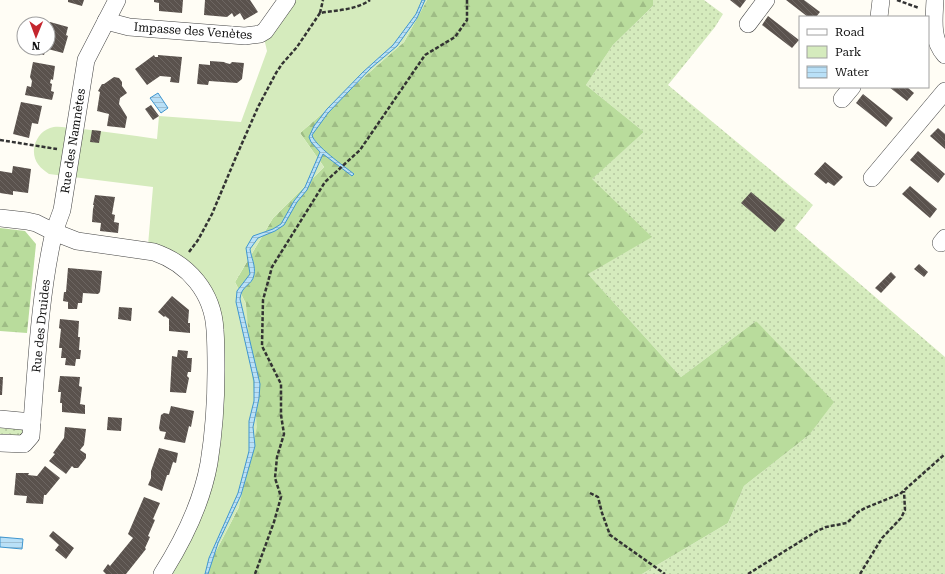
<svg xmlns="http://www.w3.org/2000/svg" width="945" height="574" font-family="'Roboto Serif',serif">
<defs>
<pattern id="grass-dots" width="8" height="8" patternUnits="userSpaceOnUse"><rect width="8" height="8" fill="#d5ebbd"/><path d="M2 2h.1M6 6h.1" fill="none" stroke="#b6c8a1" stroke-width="1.8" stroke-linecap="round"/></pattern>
<pattern id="forest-firs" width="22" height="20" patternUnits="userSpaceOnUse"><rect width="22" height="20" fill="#b9dc9c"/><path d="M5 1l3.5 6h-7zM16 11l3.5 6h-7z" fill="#9ebc85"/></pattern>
<pattern id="water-rules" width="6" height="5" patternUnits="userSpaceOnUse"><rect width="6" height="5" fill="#b9e0f7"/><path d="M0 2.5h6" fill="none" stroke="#9ebfd3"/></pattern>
<pattern id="building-back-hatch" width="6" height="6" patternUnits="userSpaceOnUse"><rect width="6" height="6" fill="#5a524d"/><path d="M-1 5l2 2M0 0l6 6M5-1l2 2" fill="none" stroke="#6d6662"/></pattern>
</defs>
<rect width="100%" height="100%" fill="#fffdf5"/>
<!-- grass -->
<g fill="url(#grass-dots)">
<polygon points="653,0 704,0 723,14 715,27 668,85 813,205 795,228 945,357 945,574 642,574 728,523 744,486 809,435 756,321 681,377 588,274 591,179 644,132 586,85 613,45 653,6"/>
<polygon points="14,427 22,429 23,431 22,437 13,438 10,434 0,434 0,428 11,429"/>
</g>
<!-- forest -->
<g fill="url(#forest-firs)">
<polygon points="427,0 653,0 653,6 613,45 586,85 644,132 592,179 652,237 588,274 681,377 756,321 834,402 809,435 744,486 728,523 642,574 204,574 239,507 246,304 235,282 273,218 324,167 300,133 404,42"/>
<polygon points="0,228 25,231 36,244 27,333 0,331"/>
</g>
<!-- park -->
<path fill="#d5ebbd" d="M294 0H427L404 42 300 133 324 167 273 218 235 282 246 304 257 427 239 507 204 574H159L189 509 206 443 210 327 203 304 183 275 147 257 153 187 49 174C40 168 33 161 34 149 35 140 41 131 50 128 57 125 67 128 74 128 102 131 130 135 157 139L159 116 241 122 267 51 264 38Z"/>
<!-- water -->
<g fill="url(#water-rules)" stroke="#3f96cf">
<path d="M422 0H425L417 18 397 46 371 68 328 113 312 135C314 145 345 167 354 174L352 176 323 154 307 190 297 202 284 225 275 231 258 238 250 249C251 257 256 266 254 275 252 286 241 285 240 299L260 384 259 398 253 427 255 446 241 495 218 543 208 574H205L209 558 238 493 249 451V421L254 401V381L236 302 237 291 250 274 246 248 253 236 273 229 281 224 294 201 305 187 320 152 311 142 309 137 314 126 327 109 363 72 393 45 416 14Z"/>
<polygon points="158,93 168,108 161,113 150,98"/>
<polygon points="0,537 23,539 22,549 0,547"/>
</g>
<!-- building -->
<g fill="url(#building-back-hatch)">
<polygon points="68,0 84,0 82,6 68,2"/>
<polygon points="154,0 183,0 182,13 159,11 159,3 154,2"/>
<polygon points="205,0 250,0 258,12 244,20 240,13 234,17 232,13 227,17 204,15"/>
<polygon points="730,0 746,0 740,8"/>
<polygon points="786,0 804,0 820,12 816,17 808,17"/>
<polygon points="768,16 799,40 792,48 762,25"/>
<polygon points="50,22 68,27 66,35 68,36 63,53 48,49 48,28"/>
<polygon points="33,48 46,48 44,55 32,52"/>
<polygon points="154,55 155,57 158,57 158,55 182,57 179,83 170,82 171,77 160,76 147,85 135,69"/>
<polygon points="210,61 224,62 226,63 230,64 232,62 244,63 242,79 237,83 209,81 208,85 197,84 199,64 210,65"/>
<polygon points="33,62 55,66 53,80 51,79 50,83 52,84 51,91 54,92 52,100 25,95 27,86 31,87 32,81 30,77"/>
<polygon points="114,77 119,78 122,82 122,86 127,93 120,98 119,104 127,117 125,128 107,126 109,114 97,111 100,92 98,91 102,84 104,84"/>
<polygon points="889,87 907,87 914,93 907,101"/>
<polygon points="863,94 893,118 886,127 856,103"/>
<polygon points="21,102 42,106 38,124 32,123 29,138 13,134"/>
<polygon points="151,105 159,116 153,120 145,109"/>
<polygon points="938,128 945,134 945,149 930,136"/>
<polygon points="92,130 101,131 99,143 90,142"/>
<polygon points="918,151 945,174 938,183 910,160"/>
<polygon points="825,162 843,177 834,186 828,182 826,184 814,174"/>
<polygon points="13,166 31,169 28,193 13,191 13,195 0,193 0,171 12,173"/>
<polygon points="910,186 937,209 930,218 902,194"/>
<polygon points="751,192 785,220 775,232 741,203"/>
<polygon points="95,195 115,197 112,214 115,215 114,222 119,223 118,233 100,231 101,223 92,222 93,209 94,205 93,205"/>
<polygon points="919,264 928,272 924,277 914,269"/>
<polygon points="68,268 102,271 100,292 98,294 83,293 82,303 78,303 77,309 68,309 68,302 63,301 64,292 66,292"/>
<polygon points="891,272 896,277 881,293 875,288"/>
<polygon points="172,296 189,310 188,323 190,323 190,333 169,331 169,319 165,316 164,317 158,312"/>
<polygon points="119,307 132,308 131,321 118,319"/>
<polygon points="60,319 79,321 78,337 80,337 79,350 81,350 80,359 76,359 75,366 65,365 66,358 61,358 62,348 59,348 61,329 59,328"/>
<polygon points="178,350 188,351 187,358 192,358 191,372 188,372 187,376 189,378 186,393 170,392 172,356 177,357"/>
<polygon points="60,376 80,377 79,386 82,387 80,404 85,405 85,414 62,412 62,403 60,403 61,392 58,392"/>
<polygon points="0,377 3,377 2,395 0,395"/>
<polygon points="171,406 194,411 191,427 189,426 185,443 164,439 166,432 160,431 159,428 161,415 164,413 169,414"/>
<polygon points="108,417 122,418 121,431 107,430"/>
<polygon points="65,427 86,429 84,445 80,450 86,454 86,458 78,468 74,468 72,466 66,474 49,461 55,454 53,453 64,438"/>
<polygon points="159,448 178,453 176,463 173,462 169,475 167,475 162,491 148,485 151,478 151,471"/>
<polygon points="45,466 60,478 46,495 44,495 43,504 26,503 27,496 14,495 16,473 29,473 28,475 37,476"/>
<polygon points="144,497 160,503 153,519 155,520 148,536 150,537 145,548 146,549 126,574 106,574 103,571 108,564 110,566 133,538 128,534"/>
<polygon points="53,531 74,548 66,559 55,550 59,545 49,536"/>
</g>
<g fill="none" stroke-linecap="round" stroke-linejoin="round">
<defs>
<g id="minor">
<path d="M935 0C934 20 931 39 945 55"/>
<polyline points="879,17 881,0"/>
<polyline points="106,21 129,27 245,36 260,34 265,31 287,0"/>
<polyline points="748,24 766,0"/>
<polyline points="842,99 852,87"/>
<polyline points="872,178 945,91"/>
<polyline points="0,218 27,221 36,223 54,232 62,210 86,60 117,0"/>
<polyline points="941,243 945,238"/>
<polyline points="0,419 32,422 31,436 24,444 0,443"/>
<path d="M32 422C37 358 40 294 54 232L77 241 154 252C189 264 213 293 215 330 216 343 216 357 216 370 216 401 214 432 209 463 202 502 183 541 162 574"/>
</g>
</defs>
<!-- minor casing -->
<use href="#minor" stroke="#444" stroke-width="18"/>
<!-- path -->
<g stroke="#333" stroke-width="2.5" stroke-dasharray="4 2" stroke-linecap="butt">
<polyline points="897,0 919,8"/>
<polyline points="320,13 323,0"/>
<polyline points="0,140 57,149"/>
<path d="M189 252 198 240 212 214 236 157 258 107 276 73 282 64 297 47 320 13C337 10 356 10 370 0"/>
<polyline points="590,493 598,497 602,513 610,535 665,574"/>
<polyline points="255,574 274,522 281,497 275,478 277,457 284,434 281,415 281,384 262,346 263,300 272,267 325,182 360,150 425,55 455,37 467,20 467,0"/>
<polyline points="748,574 817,531 826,527 847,523 858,512 865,508 900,494 945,454"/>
<polyline points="860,574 882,538 901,518 905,510 904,491"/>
</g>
<!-- minor -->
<use href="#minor" stroke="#fff" stroke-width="17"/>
</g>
<g text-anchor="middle" stroke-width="4" stroke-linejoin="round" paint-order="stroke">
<!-- street labels -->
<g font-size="12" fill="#111" stroke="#fff">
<text transform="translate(193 31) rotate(4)" y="4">Impasse des Venètes</text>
<text transform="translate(73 141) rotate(-81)" y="4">Rue des Namnètes</text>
<text transform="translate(41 326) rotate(-84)" y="4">Rue des Druides</text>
</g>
</g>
<!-- legend -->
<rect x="799" y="16" width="130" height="72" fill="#ffffff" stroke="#a0a0a0"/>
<rect x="807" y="29" width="20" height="6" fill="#ffffff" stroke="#a0a0a0"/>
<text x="835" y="36" font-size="12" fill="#111111">Road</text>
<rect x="807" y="46" width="20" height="12" fill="#d5ebbd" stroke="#a0a0a0"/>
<text x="835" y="56" font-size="12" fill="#111111">Park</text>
<rect x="807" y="66" width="20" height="12" fill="url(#water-rules)" stroke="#a0a0a0"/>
<text x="835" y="76" font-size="12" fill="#111111">Water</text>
<!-- north arrow -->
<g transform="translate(36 36) rotate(181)"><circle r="19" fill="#ffffff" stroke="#a0a0a0"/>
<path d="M0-3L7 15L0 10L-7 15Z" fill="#c4262e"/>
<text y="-6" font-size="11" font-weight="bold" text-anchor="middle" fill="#111111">N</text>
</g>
</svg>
